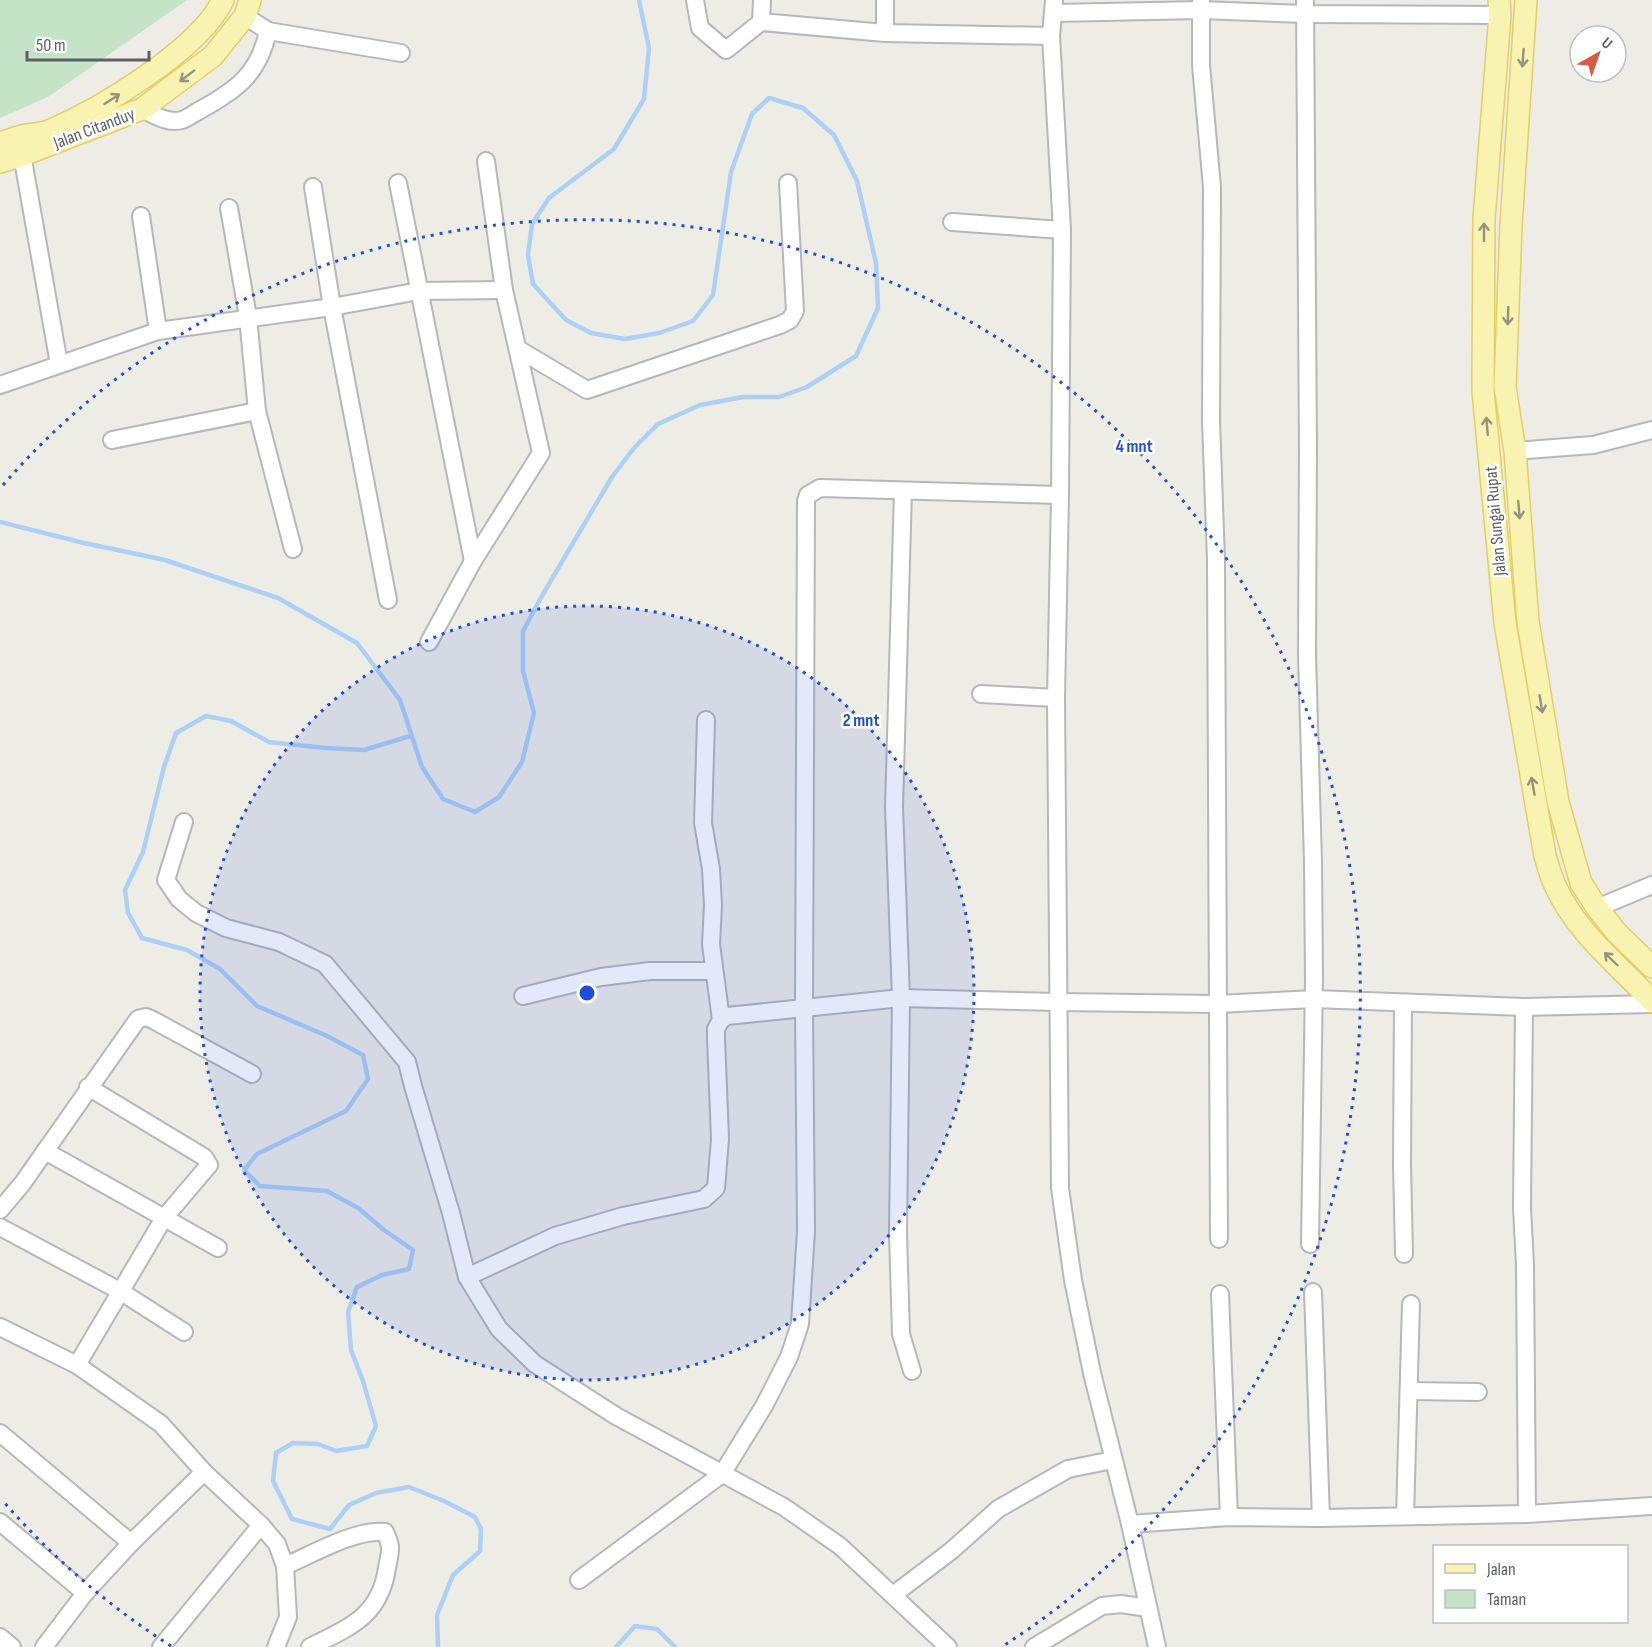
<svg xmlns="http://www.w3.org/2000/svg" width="1652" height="1647" font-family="'Sofia Sans Condensed',sans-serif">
<rect width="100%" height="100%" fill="#eeede5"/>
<!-- green -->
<polygon fill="#c4e3c7" points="0,0 187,0 48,97 0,118"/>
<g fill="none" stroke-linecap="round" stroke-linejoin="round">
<!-- stream -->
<g stroke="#acd0f7" stroke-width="4.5">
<polyline points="0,522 84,543 165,560 278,598 357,643 400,700 422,767 443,799 475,812 499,797 522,762 534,713 523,671 523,631 543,594 612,477 634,448 658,424 700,405 743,397 779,397 807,387 856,356 878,308 876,263 857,181 834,135 803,108 769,98 752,114 731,172 713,295 693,321 659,333 625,339 591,333 566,320 533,284 528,255 532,224 549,198 614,149 644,99 649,48 639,0"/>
<polyline points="410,736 364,750 325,748 269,742 231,721 206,716 176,733 164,767 143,852 125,890 128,913 142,938 187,950 220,969 257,1006 325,1035 363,1055 368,1079 346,1111 257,1154 244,1170 260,1186 327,1191 358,1208 384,1230 413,1250 409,1269 382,1275 357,1287 348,1312 351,1350 363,1381 376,1426 367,1446 336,1451 318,1444 293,1443 276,1453 273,1481 292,1519 330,1529 349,1505 376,1493 409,1487 444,1501 475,1517 481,1529 480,1551 453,1575 437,1615 438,1647"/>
<polyline points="616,1647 635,1626 657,1629 675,1647"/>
</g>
<defs>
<g id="minor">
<polyline points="695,0 700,28 726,50 761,22 885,33 1051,36"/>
<polyline points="885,0 885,33"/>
<polyline points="1054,0 1051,36 1062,230 1060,495 1056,698 1060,1188 1073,1280 1092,1373 1130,1524 1157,1647"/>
<polyline points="1201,0 1201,65 1212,187 1211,421 1216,560 1219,1239"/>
<polyline points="1305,0 1308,451 1307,655 1313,862 1314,980 1310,1244"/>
<polyline points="1054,13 1201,10 1305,14 1500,15"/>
<polyline points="761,22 762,0"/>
<polyline points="268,31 401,53"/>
<path d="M142 109C154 115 168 124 182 120 188 118 196 112 202 109 238 89 259 73 268 31L245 16"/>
<polyline points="20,143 59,364"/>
<polyline points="398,183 473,561"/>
<polyline points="313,187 332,307 388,600"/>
<polyline points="229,208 248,317 257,411 293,549"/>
<polyline points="141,216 158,331"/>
<polyline points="952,222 1062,230"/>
<polyline points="518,349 587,390 780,325 790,320 795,311 788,183"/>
<polyline points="0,385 158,331 332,307 419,291 504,290"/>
<polyline points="112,440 257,411"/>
<polyline points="1515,451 1593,445 1652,430"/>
<polyline points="903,491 894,807 901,998 898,1233 901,1334 912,1371"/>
<polyline points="429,642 473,561 541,453 504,290 486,161"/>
<polyline points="981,694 1056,698"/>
<polyline points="184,822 166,880 179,899 196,913 226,928 279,942 325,964 407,1062 413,1086 451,1213 467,1277 499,1329 535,1364 616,1416 784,1507 840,1546 948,1647"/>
<polyline points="1597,908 1652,885"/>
<polyline points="523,996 601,977 650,971 714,971"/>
<polyline points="1403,1003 1402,1164 1404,1254"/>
<polyline points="1524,1007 1522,1208 1525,1265 1527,1514"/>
<polyline points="721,1020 727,1016 901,998 1058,1002 1218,1004 1314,999 1524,1007 1652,1004"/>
<polyline points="45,1151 218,1248"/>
<polyline points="0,1210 22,1184 138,1019 146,1017 153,1020 252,1074"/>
<polyline points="0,1227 120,1291 184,1332"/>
<polyline points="467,1277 555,1236 623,1216 704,1199 716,1188 720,1139 716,1038 716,1029 721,1020 711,944 713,905 711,869 703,823 706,720"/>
<polyline points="1313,1292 1321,1518"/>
<polyline points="1220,1294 1229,1517"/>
<polyline points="0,1327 77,1365 161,1424 204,1472"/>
<polyline points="77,1365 164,1218 209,1165 204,1157 88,1087"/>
<polyline points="1410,1391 1478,1392"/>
<polyline points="0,1433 131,1543"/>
<polyline points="1405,1516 1411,1304"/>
<polyline points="0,1522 85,1593"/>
<polyline points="1130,1524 1229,1517 1321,1518 1527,1514 1652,1506"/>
<path d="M285 1566C313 1554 355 1529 385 1532 393 1549 390 1550 387 1568 380 1616 350 1627 310 1647"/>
<polyline points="579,1580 722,1474 764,1406 789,1357 800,1324 806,1231 804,1009 806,501 808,495 820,488 1060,495"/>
<polyline points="893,1595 951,1551 998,1509 1068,1469 1113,1460"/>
<polyline points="0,1637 12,1647"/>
<polyline points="44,1647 85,1593 131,1543 204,1472 261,1525 277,1544 285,1566 288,1617 276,1647"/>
<polyline points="161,1647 261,1525"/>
<polyline points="1034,1647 1102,1606 1121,1604 1148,1608"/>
</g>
<g id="major">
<path d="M1499 0 1500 15 1484 219 1483 391 1505 623 1545 856C1548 865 1550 874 1554 883 1574 930 1617 964 1652 1001"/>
<polyline points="1526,0 1511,225 1505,387 1515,451 1528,622 1558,802 1581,883 1597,908 1617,933 1652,967"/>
<path d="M0 143C7 141 14 138 22 136 31 134 41 134 49 131 100 109 199 50 223 0"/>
<polyline points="0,162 23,155 142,109 213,56 245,16 250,0"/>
</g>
</defs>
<!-- minor casing -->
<use href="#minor" stroke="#b6b7bb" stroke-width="20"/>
<!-- major casing -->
<use href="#major" stroke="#e5cd68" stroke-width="24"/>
<!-- minor -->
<use href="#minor" stroke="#fff" stroke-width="16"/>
<!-- major -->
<use href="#major" stroke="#f8f3b1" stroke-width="21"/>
</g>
<!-- one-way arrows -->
<defs><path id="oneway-shaft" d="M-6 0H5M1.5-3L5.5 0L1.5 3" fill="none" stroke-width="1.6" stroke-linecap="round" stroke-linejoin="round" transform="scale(1.5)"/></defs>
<g stroke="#93937f">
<use href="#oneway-shaft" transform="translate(1523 58) rotate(94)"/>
<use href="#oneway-shaft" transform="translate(187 76) rotate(143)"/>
<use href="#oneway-shaft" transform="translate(112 99) rotate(-33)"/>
<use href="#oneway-shaft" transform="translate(1484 232) rotate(-90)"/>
<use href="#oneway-shaft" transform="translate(1508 316) rotate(92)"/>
<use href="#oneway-shaft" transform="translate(1487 426) rotate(-95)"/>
<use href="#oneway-shaft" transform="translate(1519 510) rotate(85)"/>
<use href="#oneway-shaft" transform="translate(1541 704) rotate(81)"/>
<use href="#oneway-shaft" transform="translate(1533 786) rotate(-100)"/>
<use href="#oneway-shaft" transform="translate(1611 959) rotate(-136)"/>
</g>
<!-- distance rings -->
<circle cx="587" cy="993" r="387" fill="#1d4ed8" fill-opacity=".12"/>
<g fill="none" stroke="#1d4ed8" stroke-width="3" stroke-dasharray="3 6">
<circle cx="587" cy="993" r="387"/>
<path d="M171 1646A774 774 0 0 1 3 1501M3 485A774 774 0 1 1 1003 1646"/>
</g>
<g text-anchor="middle" stroke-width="5" stroke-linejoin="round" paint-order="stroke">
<!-- street labels -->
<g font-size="18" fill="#5d6064" stroke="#fff">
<text transform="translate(94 128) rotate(-21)" y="6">Jalan Citanduy</text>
<text transform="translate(1495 521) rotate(-95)" y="6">Jalan Sungai Rupat</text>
</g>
</g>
<circle cx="587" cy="993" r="9" fill="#1d4ed8" stroke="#fff" stroke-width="3"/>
<g font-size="18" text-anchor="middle" font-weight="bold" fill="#1d4ed8" stroke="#fff" stroke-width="5" stroke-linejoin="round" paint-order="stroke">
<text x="1134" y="452">4 mnt</text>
<text x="861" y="726">2 mnt</text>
</g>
<!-- legend -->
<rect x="1433" y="1545" width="195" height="78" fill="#ffffff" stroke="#bebfc1" stroke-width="1.5"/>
<rect x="1445" y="1564" width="30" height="9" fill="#f8f3b1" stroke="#bebfc1" stroke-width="1.5"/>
<text x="1487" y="1575" font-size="18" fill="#5d6064">Jalan</text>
<rect x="1445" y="1590" width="30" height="18" fill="#c4e3c7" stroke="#bebfc1" stroke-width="1.5"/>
<text x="1487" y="1605" font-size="18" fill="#5d6064">Taman</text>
<!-- north arrow -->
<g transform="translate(1598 54) rotate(40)"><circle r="28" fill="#ffffff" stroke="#bebfc1" stroke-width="1.5"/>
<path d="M0-4.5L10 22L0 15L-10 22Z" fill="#d95a40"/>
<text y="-9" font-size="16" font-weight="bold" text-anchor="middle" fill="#5d6064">U</text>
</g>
<!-- scale -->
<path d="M27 51v9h122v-9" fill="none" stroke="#5d6064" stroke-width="3"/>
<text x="36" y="51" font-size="18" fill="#5d6064" stroke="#ffffff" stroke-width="4.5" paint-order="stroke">50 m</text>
</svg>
